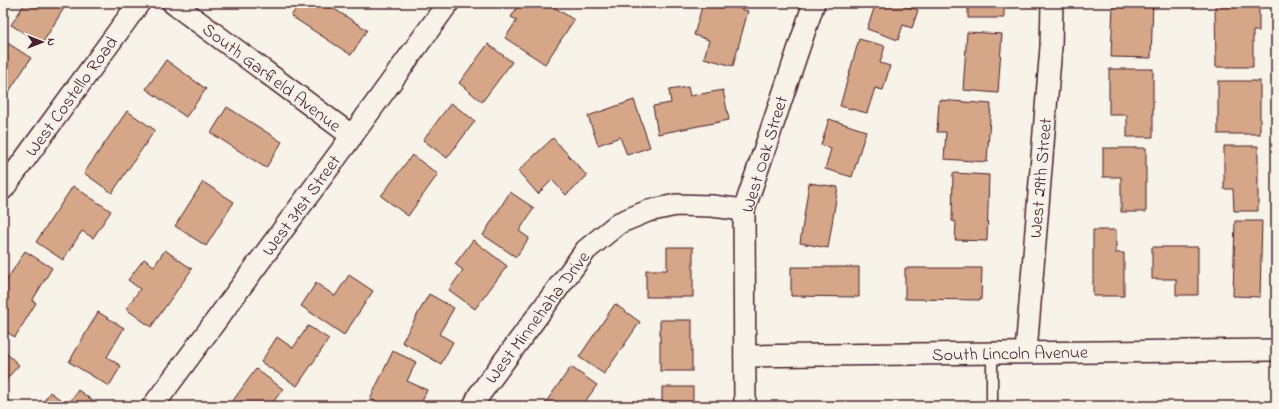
<svg xmlns="http://www.w3.org/2000/svg" width="1279" height="409" font-family="'Indie Flower',sans-serif">
<rect width="100%" height="100%" fill="#f7f3e8"/>
<filter id="ink" filterUnits="userSpaceOnUse"><feTurbulence type="fractalNoise" baseFrequency=".025" numOctaves="2"/><feDisplacementMap in="SourceGraphic" scale="8" xChannelSelector="R" yChannelSelector="G"/><feConvolveMatrix kernelMatrix="1 2 1 2 8 2 1 2 1" color-interpolation-filters="sRGB"/></filter>
<g filter="url(#ink)">
<!-- building -->
<g fill="#d5a687" stroke="#4a1f2b">
<polygon points="25,3 67,3 42,44 11,25"/>
<polygon points="300,3 325,3 367,30 351,55 291,16"/>
<polygon points="520,3 548,3 574,20 545,64 505,38 517,20 511,17"/>
<polygon points="703,3 721,3 748,11 733,66 704,58 709,40 694,35"/>
<polygon points="876,3 905,3 904,5 918,10 912,28 903,25 898,40 867,29"/>
<rect x="968" y="3" width="36" height="15"/>
<polygon points="1113,3 1153,3 1151,58 1111,57"/>
<polygon points="1259,4 1259,31 1253,31 1253,67 1216,67 1215,5"/>
<polygon points="967,32 1002,34 998,93 963,90"/>
<polygon points="859,39 885,46 880,63 890,66 883,90 875,88 867,113 840,106"/>
<polygon points="6,42 31,58 6,96 3,95 3,47"/>
<polygon points="488,44 512,62 482,102 459,83"/>
<polygon points="166,60 206,89 186,117 146,89"/>
<polygon points="1109,69 1153,69 1153,137 1127,137 1127,115 1109,115"/>
<rect x="1218" y="81" width="42" height="53"/>
<polygon points="688,87 690,96 723,90 729,120 658,134 653,106 671,103 669,90"/>
<polygon points="634,100 650,147 627,155 620,137 598,145 588,116"/>
<polygon points="939,100 991,104 987,162 944,159 946,132 937,132"/>
<polygon points="451,103 475,121 447,158 423,140"/>
<polygon points="227,107 282,142 266,168 211,133"/>
<polygon points="127,111 155,130 112,193 84,173"/>
<polygon points="829,119 866,131 852,177 825,169 831,149 821,145"/>
<polygon points="553,138 587,176 566,195 552,180 538,194 518,171"/>
<polygon points="1224,146 1258,146 1258,211 1234,211 1233,189 1224,189"/>
<polygon points="1103,148 1146,148 1146,212 1121,212 1121,177 1103,177"/>
<polygon points="412,155 438,174 408,216 381,196"/>
<polygon points="953,173 989,175 987,241 955,240 956,222 952,221"/>
<polygon points="203,182 234,202 206,246 175,226"/>
<polygon points="809,183 838,187 828,248 800,243"/>
<polygon points="73,186 111,211 93,238 82,231 63,260 36,242"/>
<polygon points="510,192 534,208 519,231 529,238 516,257 483,235"/>
<polygon points="1235,221 1262,221 1260,297 1233,296"/>
<polygon points="1093,230 1116,230 1116,253 1124,253 1124,296 1093,296"/>
<polygon points="473,240 507,266 475,309 449,290 463,270 455,264"/>
<polygon points="667,247 693,247 693,297 646,297 646,270 667,270"/>
<polygon points="1152,247 1198,247 1198,295 1176,295 1176,279 1152,279"/>
<polygon points="165,250 192,269 151,327 126,309 140,289 128,280 144,259 154,266"/>
<polygon points="25,251 52,268 32,301 36,303 15,337 3,330 3,286"/>
<polygon points="791,267 859,267 859,297 791,296"/>
<polygon points="905,268 982,268 981,300 905,299"/>
<polygon points="349,275 373,291 344,335 301,306 316,283 335,296"/>
<polygon points="429,294 454,308 439,334 453,342 441,364 402,342"/>
<polygon points="615,304 640,322 604,374 579,357"/>
<polygon points="98,312 124,328 107,357 121,366 109,386 69,362"/>
<rect x="660" y="320" width="32" height="51"/>
<polygon points="308,326 329,339 297,386 261,362 277,337 293,348"/>
<polygon points="3,350 19,365 3,383"/>
<polygon points="393,351 416,362 407,381 427,390 420,406 386,406 370,399"/>
<polygon points="571,367 597,385 582,406 543,406"/>
<polygon points="256,369 283,389 270,406 229,406"/>
<rect x="662" y="387" width="31" height="19"/>
<polygon points="78,390 96,403 94,406 41,406 50,392 68,405"/>
<rect x="804" y="404" width="48" height="2"/>
</g>
<g fill="none" stroke-linecap="round" stroke-linejoin="round">
<defs>
<polyline id="service" points="992,353 992,406"/>
<g id="minor">
<polyline points="173,3 352,136"/>
<polyline points="3,189 139,3"/>
<polyline points="1026,352 1051,47 1052,3"/>
<polyline points="745,356 1276,350"/>
<polyline points="153,406 352,136 448,3"/>
<polyline points="474,406 479,395 586,250 619,223 648,211 676,205 712,206 744,210"/>
<polyline points="745,406 744,210 814,3"/>
</g>
</defs>
<!-- service casing -->
<use href="#service" stroke="#4a1f2b" stroke-width="13"/>
<!-- minor casing -->
<use href="#minor" stroke="#4a1f2b" stroke-width="24"/>
<!-- service -->
<use href="#service" stroke="#f7f3e8" stroke-width="10"/>
<!-- minor -->
<use href="#minor" stroke="#f7f3e8" stroke-width="21"/>
</g>
</g>
<g text-anchor="middle" stroke-width="3" stroke-linejoin="round" paint-order="stroke">
<!-- street labels -->
<g font-size="18" fill="#4a1f2b" stroke="#f7f3e8">
<text transform="translate(272 77) rotate(37)" y="6">South Garfield Avenue</text>
<text transform="translate(71 96) rotate(-54)" y="6">West Costello Road</text>
<text transform="translate(764 154) rotate(-73)" y="6">West Oak Street</text>
<text transform="translate(1040 178) rotate(-85)" y="6">West 29th Street</text>
<text transform="translate(301 205) rotate(-54)" y="6">West 31st Street</text>
<text transform="translate(537 317) rotate(-53)" y="6">West Minnehaha Drive</text>
<text transform="translate(1010 353) rotate(-1)" y="6">South Lincoln Avenue</text>
</g>
</g>
<!-- margin -->
<rect width="1279" height="409" fill="none" stroke="#f7f3e8" stroke-width="16"/>
<rect x="8" y="8" width="1263" height="393" fill="none" stroke="#4a1f2b" stroke-width="1.5" filter="url(#ink)"/>
<!-- north arrow -->
<g transform="translate(42 42) rotate(90)" stroke="#f7f3e8" stroke-width="3" paint-order="stroke">
<path d="M0-3L7 15L0 10L-7 15Z" fill="#4a1f2b"/>
<text y="-6" font-size="11" font-weight="bold" text-anchor="middle" fill="#4a1f2b">N</text>
</g>
</svg>
